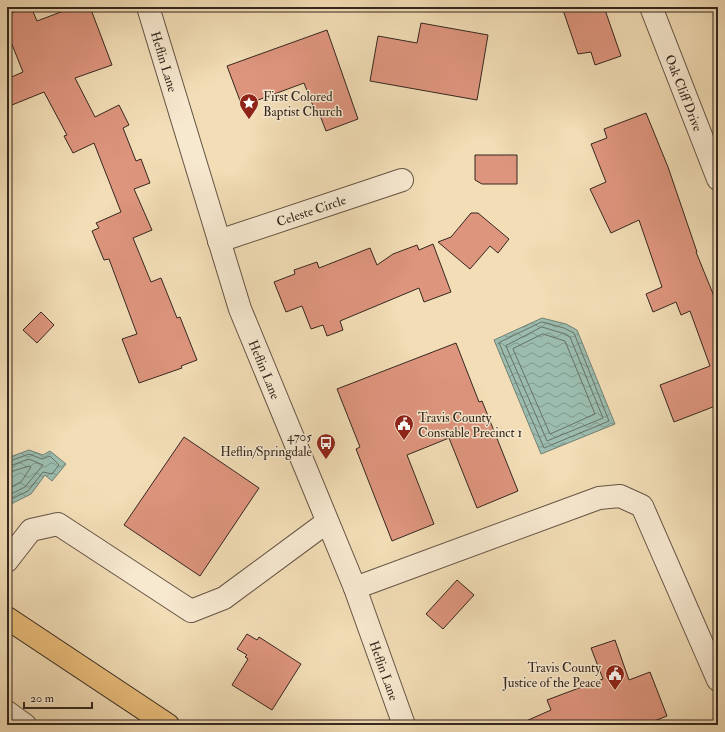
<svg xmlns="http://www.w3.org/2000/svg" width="725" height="732" font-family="'IM FELL Double Pica',serif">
<defs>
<pattern id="water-waves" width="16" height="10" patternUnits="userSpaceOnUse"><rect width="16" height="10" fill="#9bbcae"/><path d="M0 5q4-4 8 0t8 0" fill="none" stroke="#7f998d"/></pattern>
</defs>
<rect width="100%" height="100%" fill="#f2ddb6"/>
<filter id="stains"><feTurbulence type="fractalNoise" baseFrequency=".005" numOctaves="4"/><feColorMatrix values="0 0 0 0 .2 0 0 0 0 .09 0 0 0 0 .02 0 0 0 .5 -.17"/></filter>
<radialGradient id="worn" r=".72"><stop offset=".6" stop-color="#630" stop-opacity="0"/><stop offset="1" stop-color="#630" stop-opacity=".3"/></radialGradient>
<!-- water -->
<g fill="url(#water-waves)" stroke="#728074">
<polygon points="542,318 566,324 577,330 615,424 541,454 494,340"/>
<polygon points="29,450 43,455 50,451 66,464 52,481 45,475 31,494 7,506 7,458"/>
</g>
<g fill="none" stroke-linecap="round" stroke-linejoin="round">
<!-- shore -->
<g stroke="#687266" stroke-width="1">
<polygon points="542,322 564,328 574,333 609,421 544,448 499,343"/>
<polygon points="542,327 562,333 570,337 603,418 547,441 506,346"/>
<polygon points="543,334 565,341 595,414 550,434 513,349"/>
<polyline points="7,462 29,454 42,459 50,456 59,465 52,474 43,472 28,491 7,501"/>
<polyline points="7,467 29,459 43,465 25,487 7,496"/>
<polyline points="7,473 29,466 31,467 21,482 7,489"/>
</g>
</g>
<!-- building -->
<g fill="#de957e" stroke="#35271e">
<polygon points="25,7 31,7 37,21 74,7 90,7 112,65 75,78 95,117 119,105 129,125 123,128 136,161 141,159 150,183 134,189 152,230 133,238 151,282 161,278 177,318 180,317 197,360 181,366 182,368 139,383 122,339 137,334 109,259 104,260 92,231 99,228 96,223 121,212 94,143 73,153 64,136 67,135 44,92 7,107 7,79 23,72 7,32 7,15"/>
<polygon points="562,7 604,7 621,56 595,65 591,52 578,54"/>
<polygon points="421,23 488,35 477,100 370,81 378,36 417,43"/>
<polygon points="327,30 358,119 326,131 318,110 315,111 304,83 242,106 227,66"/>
<polygon points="646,113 668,167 697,252 696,252 718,306 718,405 674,422 660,385 710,366 690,311 681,315 676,302 653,312 646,294 662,287 639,220 611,233 590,189 606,182 591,144 607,138 604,129"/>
<polygon points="475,155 517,155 517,184 482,184 475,180"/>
<polygon points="471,213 478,213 509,239 498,253 490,246 470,269 438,242 451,237"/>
<polygon points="433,244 451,292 424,302 419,288 340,321 343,330 327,336 323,325 311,329 302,306 286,312 274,282 295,274 294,270 317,262 319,268 370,248 377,265 393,254 417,245 419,250"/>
<polygon points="41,312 54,325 37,343 23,330"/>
<polygon points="456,343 479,402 482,401 518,491 477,508 449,438 407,455 434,524 392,541 356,449 360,447 337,389"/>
<polygon points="184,437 259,488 200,576 124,525"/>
<polygon points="457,580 474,595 443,629 426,614"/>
<polygon points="247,634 257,640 259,637 301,664 272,710 232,685 248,659 245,657 247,655 237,649"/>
<polygon points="615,640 629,680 650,672 667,716 644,725 517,725 551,710 547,700 603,679 591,648"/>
</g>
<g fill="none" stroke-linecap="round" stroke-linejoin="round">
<defs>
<g id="minor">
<path id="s1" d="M148 7 240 309 355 588 404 725"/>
<path id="s2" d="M651 7 718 179"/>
<path id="s3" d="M219 241 402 180"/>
<polyline points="7,561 31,530 58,524 191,611 224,598 327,522"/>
<polyline points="355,588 599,498 620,496 642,506 718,680"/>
<polyline points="7,712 25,725"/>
</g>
<polyline id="major" points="7,618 168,725"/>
</defs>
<!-- minor casing -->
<use href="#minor" stroke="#645444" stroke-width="24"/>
<!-- major casing -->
<use href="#major" stroke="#35271e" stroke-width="24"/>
<!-- minor -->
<use href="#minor" stroke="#f7e9d0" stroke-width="22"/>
<!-- major -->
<use href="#major" stroke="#e9be7b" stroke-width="22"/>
</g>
<!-- icons -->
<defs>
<symbol id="sight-pin" viewBox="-11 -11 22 30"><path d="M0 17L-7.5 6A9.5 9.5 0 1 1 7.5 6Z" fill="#8f2418" stroke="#f7e9d0"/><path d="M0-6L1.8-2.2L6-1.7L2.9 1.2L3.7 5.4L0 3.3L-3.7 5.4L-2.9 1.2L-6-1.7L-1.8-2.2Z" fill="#fff"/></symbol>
<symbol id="civic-pin" viewBox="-11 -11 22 30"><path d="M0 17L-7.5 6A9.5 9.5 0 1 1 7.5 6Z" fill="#8f2418" stroke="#f7e9d0"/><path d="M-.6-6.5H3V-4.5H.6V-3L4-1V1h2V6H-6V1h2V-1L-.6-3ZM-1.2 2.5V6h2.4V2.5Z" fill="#fff"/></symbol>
<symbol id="bus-pin" viewBox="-11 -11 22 30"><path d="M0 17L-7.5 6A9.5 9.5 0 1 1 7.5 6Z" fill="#8f2418" stroke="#f7e9d0"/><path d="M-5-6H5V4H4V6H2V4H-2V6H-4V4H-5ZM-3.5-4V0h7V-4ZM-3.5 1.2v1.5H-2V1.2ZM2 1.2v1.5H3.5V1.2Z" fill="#fff"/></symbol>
</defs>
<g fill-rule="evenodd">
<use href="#sight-pin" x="238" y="92" width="22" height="30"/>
<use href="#civic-pin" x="393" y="413" width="22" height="30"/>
<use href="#bus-pin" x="315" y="432" width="22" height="30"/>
<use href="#civic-pin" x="604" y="663" width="22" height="30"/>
</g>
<g text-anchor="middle" stroke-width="3" stroke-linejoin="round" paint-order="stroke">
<!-- street labels -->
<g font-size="13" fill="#35271e" stroke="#f7e9d0">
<text dy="5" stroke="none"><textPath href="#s1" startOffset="57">Heflin Lane</textPath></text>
<text dy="5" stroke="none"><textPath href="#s2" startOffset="92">Oak Cliff Drive</textPath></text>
<text dy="5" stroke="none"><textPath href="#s3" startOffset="97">Celeste Circle</textPath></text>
<text dy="5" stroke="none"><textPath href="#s1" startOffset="381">Heflin Lane</textPath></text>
<text dy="5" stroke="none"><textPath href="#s1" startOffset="705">Heflin Lane</textPath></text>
</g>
<!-- poi labels -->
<g font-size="13" fill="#35271e" stroke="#f7e9d0" text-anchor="start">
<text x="263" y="101">First Colored<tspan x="263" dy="15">Baptist Church</tspan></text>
<text x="418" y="422">Travis County<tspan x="418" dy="15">Constable Precinct 1</tspan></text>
<text x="312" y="441" text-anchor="end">4705<tspan x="312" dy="15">Heflin/Springdale</tspan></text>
<text x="601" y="672" text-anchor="end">Travis County<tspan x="601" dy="15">Justice of the Peace</tspan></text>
</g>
</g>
<!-- margin -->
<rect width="725" height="732" fill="none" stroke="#f2ddb6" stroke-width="24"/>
<rect x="8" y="8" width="709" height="716" fill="none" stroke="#35271e" stroke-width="2"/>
<rect x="12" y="12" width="701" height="708" fill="none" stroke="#35271e"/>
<!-- scale -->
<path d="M24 702v6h68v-6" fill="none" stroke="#35271e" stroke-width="2"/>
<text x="30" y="702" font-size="12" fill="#35271e" stroke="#f7e9d0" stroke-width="3" paint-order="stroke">20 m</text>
<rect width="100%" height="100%" filter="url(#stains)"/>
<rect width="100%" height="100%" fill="url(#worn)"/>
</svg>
